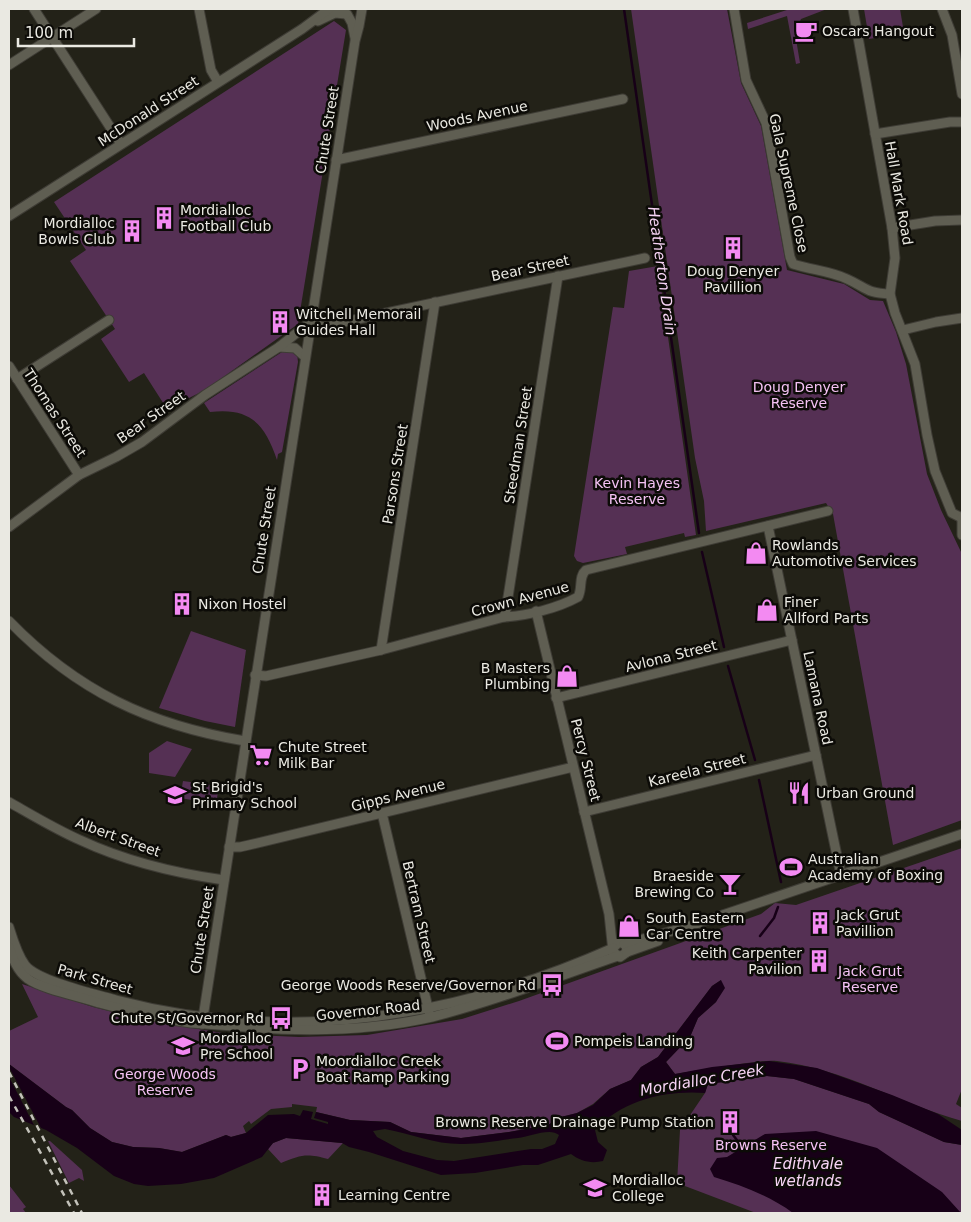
<svg xmlns="http://www.w3.org/2000/svg" width="971" height="1222" font-family="'DejaVu Sans',sans-serif">
<rect width="100%" height="100%" fill="#232218"/>
<!-- green -->
<g fill="#553054">
<polygon points="631,9 727,9 741,83 761,126 787,270 844,284 870,300 883,301 896,332 906,364 927,474 941,510 962,554 962,820 893,845 833,514 826,503 706,531 704,501 695,458"/>
<polygon points="790,9 827,9 801,19 795,33 800,63 796,64 787,16 748,29 747,23"/>
<polygon points="864,9 900,9 904,33 869,39"/>
<polygon points="334,21 346,30 298,324 205,390 167,409 144,373 129,382 101,339 115,329 70,261 86,250 54,202"/>
<polygon points="658,266 696,535 685,537 684,533 625,547 627,554 583,563 577,561 574,556 613,307 624,308 629,271"/>
<path d="M287 351 297 353 298 362 282 452 278 454 277 460C265 424 250 407 210 412L204 403 282 352Z"/>
<polygon points="191,631 246,650 235,727 205,721 159,708"/>
<polygon points="167,741 192,749 175,777 149,773 149,753"/>
<polygon points="183,781 219,786 216,804 180,798"/>
<path d="M962 848V1089L956 1104 962 1108V1121C900 1104 843 1068 777 1061 767 1060 757 1062 747 1063 723 1066 699 1070 675 1074L666 1062 690 1037 698 1018 716 1002 721 980 712 986 658 1057 641 1067 631 1080 610 1089 593 1104 577 1113 561 1117 548 1125 509 1132 461 1138 411 1132 390 1122 350 1120 316 1112 317 1107 292 1104V1107L271 1109 251 1124 249 1121 243 1126 246 1133 231 1137 226 1135 182 1152 159 1148 133 1147 112 1142 90 1128 72 1110 66 1107 9 1064V1031L38 1017 22 984 93 1007 145 1020 228 1034 299 1037 367 1035 462 1019 519 1001 761 914 775 903 796 905Z"/>
<polygon points="767,1076 794,1079 869,1104 879,1112 944,1142 962,1145 962,1213 756,1213 677,1183 680,1130 705,1093 708,1084"/>
<path d="M286 1138 343 1143 328 1159C306 1153 301 1155 281 1163L268 1149 273 1143Z"/>
<polygon points="48,1141 50,1141 82,1170 84,1181 79,1178 69,1183"/>
<polygon points="9,1185 26,1207 23,1209 26,1213 9,1213"/>
</g>
<!-- water -->
<g fill="#170017" fill-rule="evenodd">
<path d="M721 980 725 988 716 1002 698 1018 690 1037 666 1062 675 1074 712 1067 769 1061 817 1068 892 1095 938 1114 962 1130V1145L944 1142 879 1112 869 1104 794 1079 767 1076 708 1084 705 1093C666 1090 622 1100 595 1130L598 1142 607 1150 603 1161C591 1164 580 1161 571 1154L538 1165H523L475 1173 441 1175 369 1152 349 1147 342 1143 286 1138 273 1143 262 1157 214 1178 181 1184 148 1186 134 1184 114 1176 77 1148 46 1130 14 1117 9 1112V1064L66 1107 72 1110 90 1128 112 1142 133 1147 159 1148 182 1152 226 1135 231 1137 246 1133 268 1115 294 1114 300 1116 303 1110 313 1112 311 1119 328 1124V1122L314 1118 316 1112 350 1120 390 1122 411 1132 461 1138 509 1132 548 1125 561 1117 577 1113 593 1105 610 1089 631 1080 641 1067 658 1057 712 986ZM385 1129C411 1134 437 1145 464 1144 482 1144 501 1140 518 1138 529 1137 550 1127 559 1135L555 1144 542 1149H531L454 1161 437 1160 403 1151 377 1137 373 1131Z"/>
<path d="M816 1131 877 1148 942 1192 961 1213H793C770 1196 741 1185 714 1177L710 1169 717 1158 727 1157 765 1134Z"/>
</g>
<!-- pier -->
<polygon fill="#232218" points="9,1067 43,1132 36,1129 9,1077"/>
<g fill="none" stroke-linecap="round" stroke-linejoin="round">
<!-- stream -->
<g stroke="#170017" stroke-width="2.5">
<polyline points="624,9 699,533"/>
<polyline points="702,552 724,647"/>
<polyline points="728,666 755,760"/>
<polyline points="759,780 781,882"/>
<polyline points="760,936 774,918 778,907"/>
<polyline points="733,1135 744,1149"/>
</g>
<defs>
<g id="minor">
<polyline points="34,9 121,144"/>
<polyline points="199,9 211,70 218,82"/>
<path d="M734 9 746 80 766 123 790 257 793 264C811 270 830 271 847 279 867 288 866 293 890 294"/>
<polyline points="853,9 892,228 895,258 890,294 895,313 915,364 927,435 935,471 952,513 962,518"/>
<polyline points="942,9 952,35 962,94"/>
<polyline points="347,14 352,23 355,38"/>
<polyline points="318,21 335,13 346,14"/>
<polyline points="9,65 96,9"/>
<polyline points="875,134 950,122 962,122"/>
<polyline points="336,160 623,99"/>
<polyline points="9,216 302,29 329,9"/>
<polyline points="892,228 935,221 962,220"/>
<polyline points="330,325 645,258"/>
<polyline points="903,330 936,322 962,318"/>
<polyline points="279,347 295,348 305,357"/>
<polyline points="9,366 79,475"/>
<polyline points="17,379 109,320"/>
<polyline points="962,518 962,535"/>
<polyline points="768,526 841,875"/>
<polyline points="9,527 79,475 116,457 142,442 205,395 279,347 308,324 313,323 334,324"/>
<polyline points="536,611 609,914 613,952 620,957 627,952 626,945 622,943 618,943 614,947"/>
<polyline points="504,617 506,610 558,276"/>
<path d="M9 621C77 691 149 725 245 741"/>
<polyline points="381,650 435,302"/>
<path d="M255 675 266 676 381 650 504 617C527 616 558 608 578 597 583 588 578 577 586 570L828 511"/>
<polyline points="556,698 792,640"/>
<path d="M9 802C32 815 55 829 80 840 125 861 174 873 224 880"/>
<polyline points="584,812 816,755"/>
<polyline points="382,813 429,1012"/>
<polyline points="229,847 240,847 249,845 573,767"/>
<path d="M9 927C13 940 17 954 25 965 37 981 95 994 116 1000 287 1045 453 1019 613 948"/>
<polyline points="624,944 687,927 962,834"/>
<path d="M9 947C13 959 17 971 28 979 41 989 82 997 99 1003 129 1011 160 1019 191 1023 205 1024 219 1025 233 1026 299 1032 367 1032 432 1017 495 1001 556 977 618 956"/>
<polyline points="627,952 658,941"/>
<polyline points="202,1024 355,41 359,26 362,9"/>
</g>
</defs>
<!-- minor casing -->
<use href="#minor" stroke="#3e3c35" stroke-width="11"/>
<!-- minor -->
<use href="#minor" stroke="#5f5e52" stroke-width="9"/>
<!-- rail -->
<g stroke="#c3c2ba" stroke-width="2.5" stroke-dasharray="6 6" stroke-linecap="butt">
<polyline points="9,1072 82,1213"/>
<polyline points="9,1096 74,1213"/>
</g>
</g>
<!-- icons -->
<defs>
<symbol id="cafe-bare" viewBox="-9 -9 18 18"><path d="M-5.5-4.5H6V0H3Q3 3.5 0 3.5H-2.5Q-5.5 3.5-5.5 0ZM3-3.2v2h1.7v-2ZM-6 4.5H4V6H-6Z" fill="#f38af2" stroke="#0c0b07" stroke-width="2.5" paint-order="stroke"/></symbol>
<symbol id="building-bare" viewBox="-9 -9 18 18"><path d="M-4-6H4V6H1V3H-1V6H-4ZM-2.5-4.3h1.7v1.8h-1.7ZM.8-4.3h1.7v1.8H.8ZM-2.5-1h1.7V.8h-1.7ZM.8-1h1.7V.8H.8Z" fill="#f38af2" stroke="#0c0b07" stroke-width="2.5" paint-order="stroke"/></symbol>
<symbol id="shop-bare" viewBox="-9 -9 18 18"><path d="M-5-2.5h2.3a2.7 3.5 0 0 1 5.4 0H5L5.5 6h-11ZM-1.5-2.5h3a1.5 2.3 0 0 0-3 0Z" fill="#f38af2" stroke="#0c0b07" stroke-width="2.5" paint-order="stroke"/></symbol>
<symbol id="supermarket-bare" viewBox="-9 -9 18 18"><path d="M-6-5.5h2.5l.6 2H6L4.5 2H-2.5L-4.4-4H-6ZM-1.5 3.2a1.3 1.3 0 1 0 .1 0ZM3 3.2a1.3 1.3 0 1 0 .1 0Z" fill="#f38af2" stroke="#0c0b07" stroke-width="2.5" paint-order="stroke"/></symbol>
<symbol id="restaurant-bare" viewBox="-9 -9 18 18"><path d="M-5-6h1v4h1v-4h1v4h1v-4h1v5L-1.5 .5V6h-2V.5L-5-1ZM5-6V6H3V1.5H1.5Q1.5-4 5-6Z" fill="#f38af2" stroke="#0c0b07" stroke-width="2.5" paint-order="stroke"/></symbol>
<symbol id="school-bare" viewBox="-9 -9 18 18"><path d="M0-5L7-2L0 1L-7-2ZM-4 1L0 2.5L4 1V4Q0 6-4 4Z" fill="#f38af2" stroke="#0c0b07" stroke-width="2.5" paint-order="stroke"/></symbol>
<symbol id="stadium-bare" viewBox="-9 -9 18 18"><path d="M0-5a6.5 5 0 1 0 0 10a6.5 5 0 1 0 0-10ZM-3.5-1.8h7v3.6h-7Z" fill="#f38af2" stroke="#0c0b07" stroke-width="2.5" paint-order="stroke"/></symbol>
<symbol id="bar-bare" viewBox="-9 -9 18 18"><path d="M-6-5H6L.8 .8V4.5H3.5V6h-7V4.5H-.8V.8Z" fill="#f38af2" stroke="#0c0b07" stroke-width="2.5" paint-order="stroke"/></symbol>
<symbol id="bus-bare" viewBox="-9 -9 18 18"><path d="M-5-6H5V4H4V6H2V4H-2V6H-4V4H-5ZM-3.5-4V0h7V-4ZM-3.5 1.2v1.5H-2V1.2ZM2 1.2v1.5H3.5V1.2Z" fill="#f38af2" stroke="#0c0b07" stroke-width="2.5" paint-order="stroke"/></symbol>
<symbol id="parking-bare" viewBox="-9 -9 18 18"><path d="M-3.5-5.5H1a3.5 3.5 0 0 1 0 7H-1V5.5H-3.5ZM-1-3.4V-.6H.8a1.4 1.4 0 0 0 0-2.8Z" fill="#f38af2" stroke="#0c0b07" stroke-width="2.5" paint-order="stroke"/></symbol>
</defs>
<g fill-rule="evenodd">
<use href="#cafe-bare" x="790" y="15" width="32" height="32"/>
<use href="#building-bare" x="148" y="202" width="32" height="32"/>
<use href="#building-bare" x="116" y="215" width="32" height="32"/>
<use href="#building-bare" x="717" y="232" width="32" height="32"/>
<use href="#building-bare" x="264" y="306" width="32" height="32"/>
<use href="#shop-bare" x="740" y="537" width="32" height="32"/>
<use href="#building-bare" x="166" y="588" width="32" height="32"/>
<use href="#shop-bare" x="751" y="594" width="32" height="32"/>
<use href="#shop-bare" x="551" y="660" width="32" height="32"/>
<use href="#supermarket-bare" x="245" y="739" width="32" height="32"/>
<use href="#restaurant-bare" x="783" y="777" width="32" height="32"/>
<use href="#school-bare" x="159" y="779" width="32" height="32"/>
<use href="#stadium-bare" x="775" y="851" width="32" height="32"/>
<use href="#bar-bare" x="714" y="868" width="32" height="32"/>
<use href="#building-bare" x="804" y="907" width="32" height="32"/>
<use href="#shop-bare" x="613" y="910" width="32" height="32"/>
<use href="#building-bare" x="803" y="945" width="32" height="32"/>
<use href="#bus-bare" x="536" y="969" width="32" height="32"/>
<use href="#bus-bare" x="265" y="1002" width="32" height="32"/>
<use href="#stadium-bare" x="541" y="1025" width="32" height="32"/>
<use href="#school-bare" x="167" y="1030" width="32" height="32"/>
<use href="#parking-bare" x="284" y="1053" width="32" height="32"/>
<use href="#building-bare" x="714" y="1106" width="32" height="32"/>
<use href="#school-bare" x="579" y="1172" width="32" height="32"/>
<use href="#building-bare" x="306" y="1179" width="32" height="32"/>
</g>
<g text-anchor="middle" stroke-width="5" stroke-linejoin="round" paint-order="stroke">
<!-- poi labels -->
<g font-size="14" fill="#eae9e2" stroke="#0c0b07" text-anchor="start">
<text x="822" y="36">Oscars Hangout</text>
<text x="180" y="215">Mordialloc<tspan x="180" dy="16">Football Club</tspan></text>
<text x="115" y="228" text-anchor="end">Mordialloc<tspan x="115" dy="16">Bowls Club</tspan></text>
<text x="733" y="276" text-anchor="middle">Doug Denyer<tspan x="733" dy="16">Pavillion</tspan></text>
<text x="296" y="319">Witchell Memorail<tspan x="296" dy="16">Guides Hall</tspan></text>
<text x="772" y="550">Rowlands<tspan x="772" dy="16">Automotive Services</tspan></text>
<text x="784" y="607">Finer<tspan x="784" dy="16">Allford Parts</tspan></text>
<text x="198" y="609">Nixon Hostel</text>
<text x="550" y="673" text-anchor="end">B Masters<tspan x="550" dy="16">Plumbing</tspan></text>
<text x="278" y="752">Chute Street<tspan x="278" dy="16">Milk Bar</tspan></text>
<text x="192" y="792">St Brigid's<tspan x="192" dy="16">Primary School</tspan></text>
<text x="816" y="798">Urban Ground</text>
<text x="808" y="864">Australian<tspan x="808" dy="16">Academy of Boxing</tspan></text>
<text x="714" y="881" text-anchor="end">Braeside<tspan x="714" dy="16">Brewing Co</tspan></text>
<text x="836" y="920">Jack Grut<tspan x="836" dy="16">Pavillion</tspan></text>
<text x="646" y="923">South Eastern<tspan x="646" dy="16">Car Centre</tspan></text>
<text x="802" y="958" text-anchor="end">Keith Carpenter<tspan x="802" dy="16">Pavilion</tspan></text>
<text x="536" y="990" text-anchor="end">George Woods Reserve/Governor Rd</text>
<text x="264" y="1023" text-anchor="end">Chute St/Governor Rd</text>
<text x="200" y="1043">Mordialloc<tspan x="200" dy="16">Pre School</tspan></text>
<text x="574" y="1046">Pompeis Landing</text>
<text x="316" y="1066">Moordialloc Creek<tspan x="316" dy="16">Boat Ramp Parking</tspan></text>
<text x="714" y="1127" text-anchor="end">Browns Reserve Drainage Pump Station</text>
<text x="612" y="1185">Mordialloc<tspan x="612" dy="16">College</tspan></text>
<text x="338" y="1200">Learning Centre</text>
</g>
<!-- street labels -->
<g font-size="14" fill="#eae9e2" stroke="#0c0b07">
<text transform="translate(148 111) rotate(-33)" y="5">McDonald Street</text>
<text transform="translate(477 116) rotate(-12)" y="5">Woods Avenue</text>
<text transform="translate(327 130) rotate(-81)" y="5">Chute Street</text>
<text transform="translate(789 183) rotate(78)" y="5">Gala Supreme Close</text>
<text transform="translate(899 193) rotate(80)" y="5">Hall Mark Road</text>
<text transform="translate(530 268) rotate(-12)" y="5">Bear Street</text>
<text transform="translate(55 413) rotate(57)" y="5">Thomas Street</text>
<text transform="translate(151 417) rotate(-35)" y="5">Bear Street</text>
<text transform="translate(518 445) rotate(-81)" y="5">Steedman Street</text>
<text transform="translate(395 474) rotate(-81)" y="5">Parsons Street</text>
<text transform="translate(264 530) rotate(-81)" y="5">Chute Street</text>
<text transform="translate(520 599) rotate(-15)" y="5">Crown Avenue</text>
<text transform="translate(671 656) rotate(-14)" y="5">Avlona Street</text>
<text transform="translate(818 698) rotate(78)" y="5">Lamana Road</text>
<text transform="translate(586 760) rotate(76)" y="5">Percy Street</text>
<text transform="translate(697 770) rotate(-14)" y="5">Kareela Street</text>
<text transform="translate(398 795) rotate(-14)" y="5">Gipps Avenue</text>
<text transform="translate(118 837) rotate(20)" y="5">Albert Street</text>
<text transform="translate(419 912) rotate(77)" y="5">Bertram Street</text>
<text transform="translate(202 930) rotate(-81)" y="5">Chute Street</text>
<text transform="translate(95 979) rotate(16)" y="5">Park Street</text>
<text transform="translate(368 1010) rotate(-6)" y="5">Governor Road</text>
</g>
<!-- park labels -->
<g font-size="14" fill="#f5c2f4" stroke="#0c0b07">
<text x="799" y="392">Doug Denyer<tspan x="799" dy="16">Reserve</tspan></text>
<text x="637" y="488">Kevin Hayes<tspan x="637" dy="16">Reserve</tspan></text>
<text x="870" y="976">Jack Grut<tspan x="870" dy="16">Reserve</tspan></text>
<text x="165" y="1079">George Woods<tspan x="165" dy="16">Reserve</tspan></text>
<text x="771" y="1150">Browns Reserve</text>
</g>
<!-- water labels -->
<g font-size="15" font-style="italic" fill="#f7d4f5" stroke="#0c0b07">
<text transform="translate(662 271) rotate(82)" y="5">Heatherton Drain</text>
<text transform="translate(702 1080) rotate(-10)" y="5">Mordialloc Creek</text>
<text x="808" y="1169">Edithvale<tspan x="808" dy="17">wetlands</tspan></text>
</g>
</g>
<!-- border -->
<rect width="971" height="1222" fill="none" stroke="#eae9e2" stroke-width="20"/>
<!-- scale -->
<path d="M18 38v8h116v-8" fill="none" stroke="#eae9e2" stroke-width="2.5"/>
<text x="25" y="38" font-size="15" fill="#eae9e2" stroke="#0c0b07" stroke-width="4" paint-order="stroke">100 m</text>
</svg>
